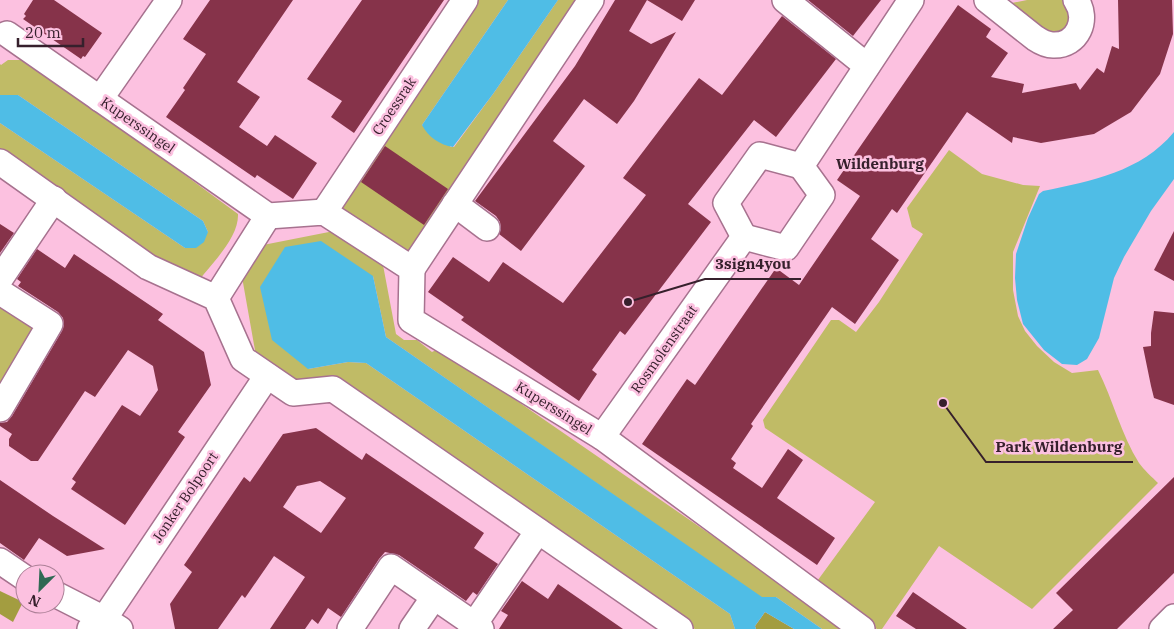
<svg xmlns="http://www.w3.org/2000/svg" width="1174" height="629" font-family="'IBM Plex Serif',serif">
<rect width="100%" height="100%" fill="#fcc1e0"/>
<!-- green -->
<g fill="#c0bb66">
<polygon points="479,0 508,0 422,125 451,147 454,147 493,94 558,0 589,0 406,261 338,215 343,204 381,144"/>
<polygon points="1027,0 1072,0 1077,21 1055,40 1007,4"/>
<path d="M8 60H21L144 145 238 214C239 238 211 264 197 283L186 281 0 153V123L185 248 208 232 203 221 18 95H0V64L1 65Z"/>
<path d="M949 150 982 174 1023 185 1040 186 1013 252V290L1018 316 1025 331 1037 346 1054 362 1072 373 1098 370C1113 400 1121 434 1139 463 1144 470 1152 477 1158 483L1032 609 939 546 882 629H877L815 584 875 502 765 428 763 420 831 320H839L856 332 879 302 923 234 912 227 907 208Z"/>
<polygon points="334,231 383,265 396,334 404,340 417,340 432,352 440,348 848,629 822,629 776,597 762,598 386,337 373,276 308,369 348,362 366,363 730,614 735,629 695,629 387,418 386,410 341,378 304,386 256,356 242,277 263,245"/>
<polygon points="0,304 37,329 0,386"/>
</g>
<!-- forest -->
<g fill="#a39d40">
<polygon points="0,591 23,602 13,622 0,614"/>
<polygon points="765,612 794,629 756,629 755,626"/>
</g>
<!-- water -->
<g fill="#4fbde6">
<path d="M508 0H558L493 94 453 147C440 145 428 137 422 125Z"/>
<polygon points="0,95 18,95 203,221 208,232 204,242 196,248 185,248 0,123"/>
<path d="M1174 132V179L1151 211 1124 257 1114 278 1099 338 1087 359 1077 365 1062 364 1044 350 1023 324 1017 300 1015 278 1016 254 1028 218 1039 194 1043 191C1091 181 1141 172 1174 132Z"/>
<polygon points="321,241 373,276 386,337 762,597 776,597 822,629 794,629 765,612 755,626 756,629 735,629 730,614 366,363 348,362 308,369 272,340 260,287 285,247"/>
</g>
<!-- building -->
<g fill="#86334a" fill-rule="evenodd">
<polygon points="33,0 54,0 102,33 85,57 83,56 81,59 23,19 26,16 24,14"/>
<polygon points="210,0 293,0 237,82 260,97 239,127 267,146 275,135 317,163 293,199 257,175 255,178 166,117 185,90 183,88 206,54 183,39"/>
<polygon points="362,0 444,0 354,133 331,117 342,101 307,79"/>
<polygon points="615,0 695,0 682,21 647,0 629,31 651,44 676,32 634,101 617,124 584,99 553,141 585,166 521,251 499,234 501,229 500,222 496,216 475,201 575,66"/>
<polygon points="808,0 881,0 853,36"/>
<polygon points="1118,0 1172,0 1173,34 1160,74 1131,112 1094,134 1041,143 1013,137 1012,143 967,112 897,213 892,209 871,239 899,260 864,311 855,324 832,307 751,424 753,426 731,459 736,463 733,468 762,488 788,449 803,460 777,498 835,538 817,565 642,444 687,379 695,385 776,268 799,285 860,196 837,180 958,5 991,29 986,37 1008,53 991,77 1024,84 1022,93 1076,83 1080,90 1097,68 1104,73 1112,46 1119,49"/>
<polygon points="782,16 836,59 776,137 754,120 688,204 711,222 625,335 620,331 592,370 597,374 579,401 461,320 464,317 428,292 453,257 489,282 503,262 563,303 646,195 623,178 664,124 699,78 722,95"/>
<polygon points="385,146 448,189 424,225 361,182"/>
<polygon points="0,224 14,233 0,253"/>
<polygon points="1174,231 1174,281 1154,270"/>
<polygon points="37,249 65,268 74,254 163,314 158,320 204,352 211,385 178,432 185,437 125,525 71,489 76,482 72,479 122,405 140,416 158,390 153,366 128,350 95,397 85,391 38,461 31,461 9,446 9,439 12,434 0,426 0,423 7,422 12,416 62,331 64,325 63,318 58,312 18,286 21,282 17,279"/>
<polygon points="1154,311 1174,313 1174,405 1154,398 1151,386 1143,347 1151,346 1151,333"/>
<path d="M316 428 362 460 366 453 484 533 474 548 498 564 477 595 473 592 466 601 399 555 385 552 379 559 341 617 328 608 318 624 312 619 305 629H270L305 577 274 556 245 598 242 595 218 629H175L170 604 192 572 184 565 244 477 250 482 283 434ZM320 481 346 498 321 533 283 507 297 486Z"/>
<polygon points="1174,477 1174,573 1117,629 1053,629 1073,610 1056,593"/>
<polygon points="0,480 53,516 105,549 67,556 39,538 24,560 0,543"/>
<polygon points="522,581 548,599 558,584 623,629 499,629 508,615 501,611"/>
<polygon points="913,592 942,612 967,629 916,629 896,616"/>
</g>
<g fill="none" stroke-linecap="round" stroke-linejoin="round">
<defs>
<g id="minor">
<polyline points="785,0 867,66"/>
<path d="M987 0 1035 38C1041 42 1047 45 1053 45 1078 46 1089 19 1076 0"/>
<polyline points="7,34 268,216 324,212 412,269 411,320 602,437 862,629"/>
<polyline points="100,99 169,0"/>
<polyline points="0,162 148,267 216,298 243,359 293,393 333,389 680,629"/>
<polyline points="455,204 487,228"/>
<polyline points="324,212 465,0"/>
<polyline points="744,237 786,248 822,195 801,166"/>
<polyline points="412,269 591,0"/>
<polyline points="0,279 54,199"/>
<polyline points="0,292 50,324 0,409"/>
<polyline points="216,298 268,216"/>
<polyline points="602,437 744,237 726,203 760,155 801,166 911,0"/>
<polyline points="0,561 25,578"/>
<polyline points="55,594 104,619 120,629"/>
<polyline points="90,629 104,619 267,376"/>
<polyline points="350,629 391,567 481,629"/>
<polyline points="412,629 434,597"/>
<polyline points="471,629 538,531"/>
<polyline points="1162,629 1174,617"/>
</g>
</defs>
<!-- minor casing -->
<use href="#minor" stroke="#a7728f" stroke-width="28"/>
<!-- minor -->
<use href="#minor" stroke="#fff" stroke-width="25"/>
</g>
<g text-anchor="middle" stroke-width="5" stroke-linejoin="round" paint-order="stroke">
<!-- street labels -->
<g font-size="14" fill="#36202c" stroke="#fcc1e0">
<text transform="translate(394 106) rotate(-56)" y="5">Croessrak</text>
<text transform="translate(138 125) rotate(35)" y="5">Kuperssingel</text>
<text transform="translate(664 349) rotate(-55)" y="5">Rosmolenstraat</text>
<text transform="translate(554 408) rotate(32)" y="5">Kuperssingel</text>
<text transform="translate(185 497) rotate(-56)" y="5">Jonker Bolpoort</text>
</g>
<!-- neighbourhood labels -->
<g font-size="15" font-weight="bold" fill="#36202c" stroke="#fcc1e0">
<text x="880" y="169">Wildenburg</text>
</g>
</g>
<!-- callouts -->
<path fill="none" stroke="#36202c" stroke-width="2" d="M628 302L705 279H801M943 403L986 462H1133"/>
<g fill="#36202c" stroke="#fcc1e0" stroke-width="2">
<circle cx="628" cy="302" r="5"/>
<circle cx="943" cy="403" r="5"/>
</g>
<g font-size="15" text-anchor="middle" font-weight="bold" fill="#36202c" stroke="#fcc1e0" stroke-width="5" stroke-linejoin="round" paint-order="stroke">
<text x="753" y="269">3sign4you</text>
<text x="1059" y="452">Park Wildenburg</text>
</g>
<!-- north arrow -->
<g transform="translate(40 589) rotate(204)"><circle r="24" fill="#fcc1e0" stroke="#ad8198"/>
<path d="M0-4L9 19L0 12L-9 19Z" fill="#2f6953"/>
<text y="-8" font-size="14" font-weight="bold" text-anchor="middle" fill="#36202c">N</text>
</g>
<!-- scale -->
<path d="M18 38v8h65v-8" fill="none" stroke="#36202c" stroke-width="2.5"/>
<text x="25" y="38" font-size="15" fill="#36202c" stroke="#fcc1e0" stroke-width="4" paint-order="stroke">20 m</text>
</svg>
